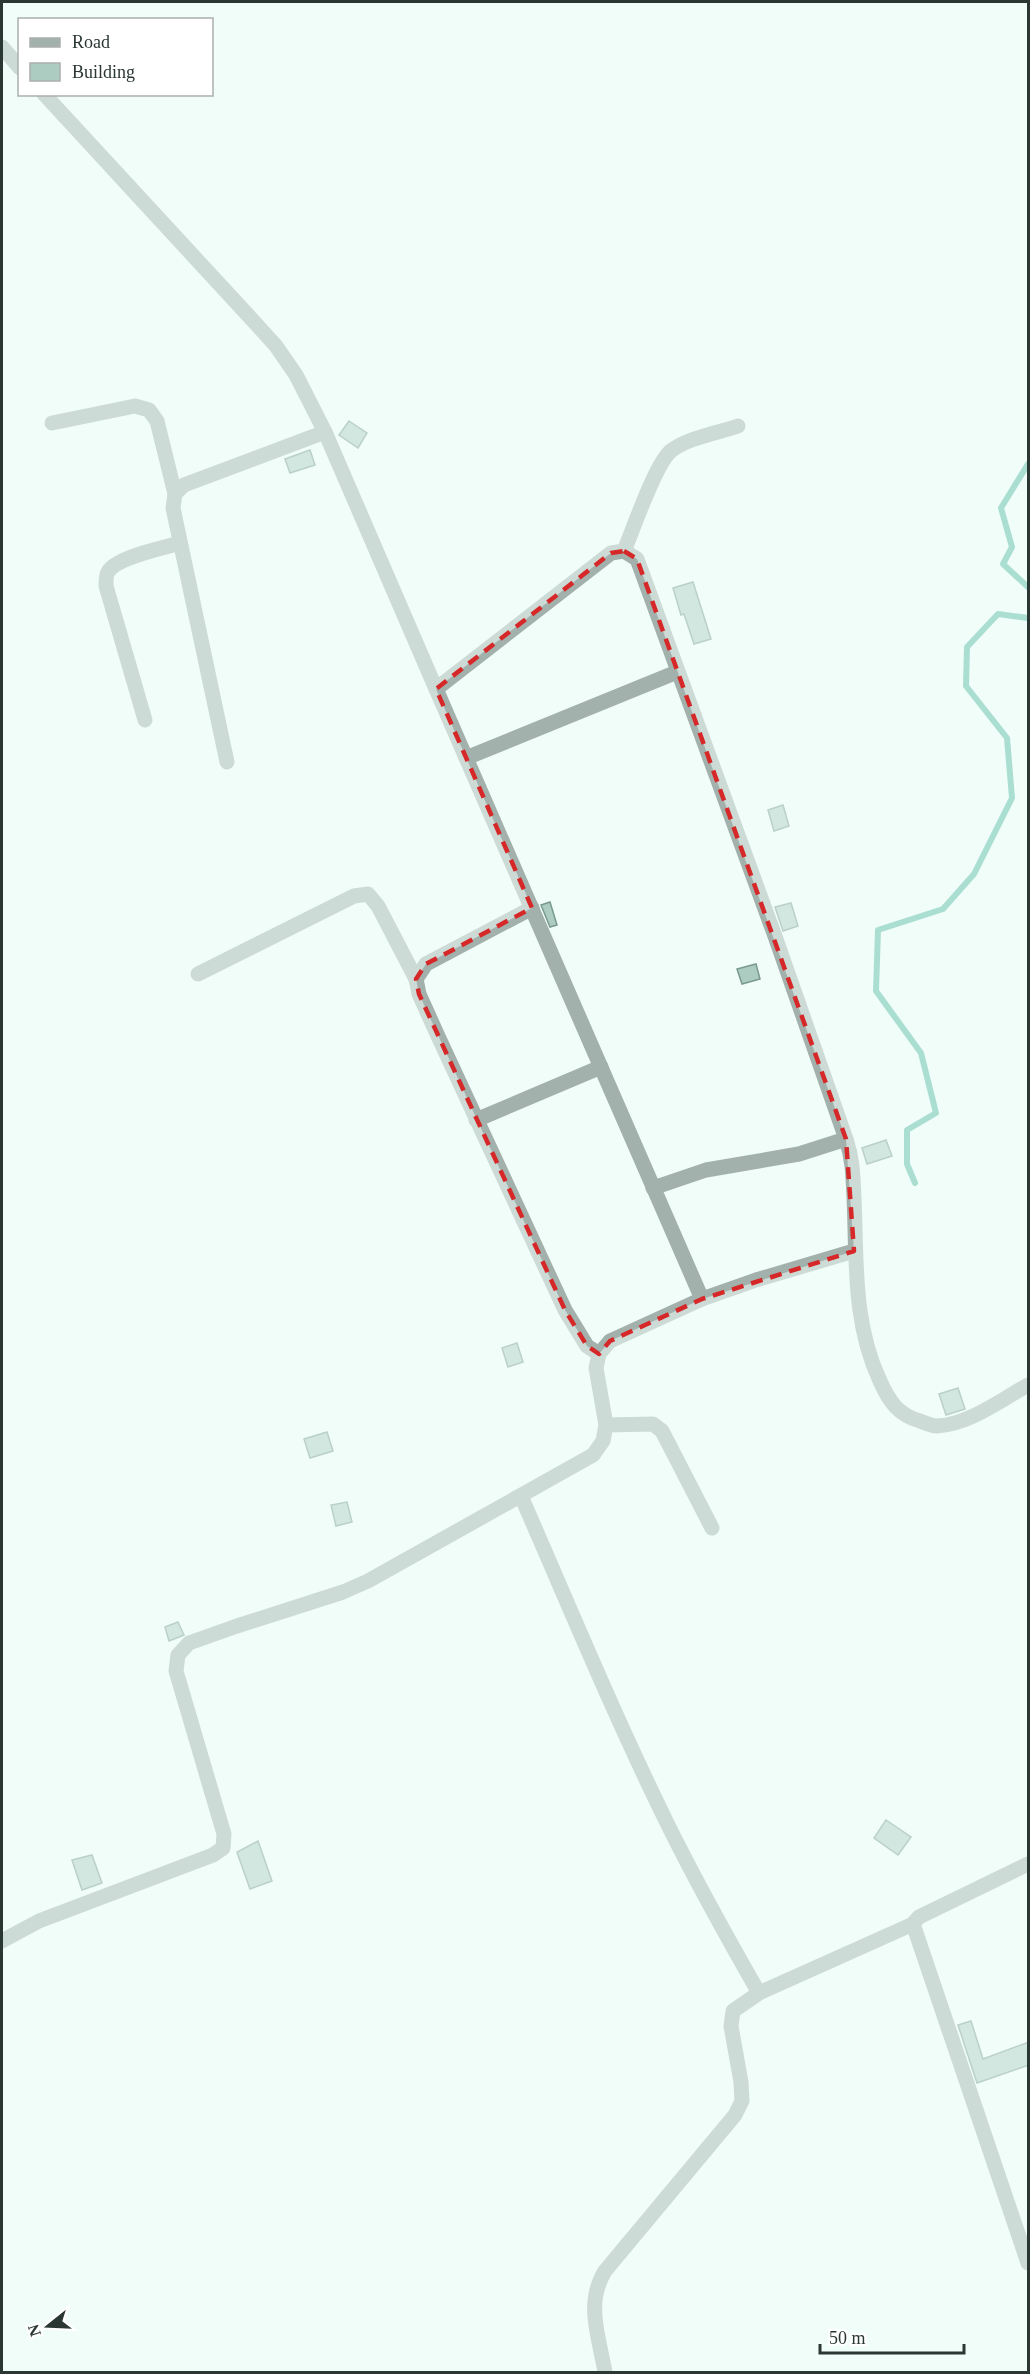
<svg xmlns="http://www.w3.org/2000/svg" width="1030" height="2374" font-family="Georgia,serif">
<rect width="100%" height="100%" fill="#f0fdf9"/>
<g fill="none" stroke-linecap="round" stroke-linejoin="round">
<!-- stream -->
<g stroke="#55b8a0" stroke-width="6">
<polyline points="1028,464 1001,508 1012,547 1003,564 1028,587"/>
<polyline points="915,1183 907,1164 907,1130 936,1113 921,1053 876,991 878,930 943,909 974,874 1012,798 1007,738 966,686 967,647 998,614 1028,618"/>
</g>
</g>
<!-- building -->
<g fill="#acccc2" stroke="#7a9990" stroke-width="1.5">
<polygon points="349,421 367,433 358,448 339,435"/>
<polygon points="310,450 315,465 290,473 285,459"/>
<polygon points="693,582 711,639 694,644 684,614 681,615 673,588"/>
<polygon points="783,805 789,826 774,831 768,810"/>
<polygon points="550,902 557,925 550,927 541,905"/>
<polygon points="791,903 798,926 783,931 775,907"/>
<polygon points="756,964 760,979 742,984 737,969"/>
<polygon points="886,1140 892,1156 867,1164 862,1148"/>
<polygon points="517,1343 523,1362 508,1367 502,1348"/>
<polygon points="958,1388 965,1409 946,1415 939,1394"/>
<polygon points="327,1432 333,1451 310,1458 304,1439"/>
<polygon points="347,1502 352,1522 336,1526 331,1505"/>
<polygon points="178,1622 184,1635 169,1641 165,1627"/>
<polygon points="886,1820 911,1837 898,1855 874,1838"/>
<polygon points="258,1841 272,1881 250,1889 237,1852"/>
<polygon points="92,1855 102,1883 82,1890 72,1860"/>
<polygon points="971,2021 983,2059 1029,2042 1029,2065 977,2083 958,2025"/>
</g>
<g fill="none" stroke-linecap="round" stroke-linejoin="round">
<!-- minor -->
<g stroke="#a3b1ac" stroke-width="15">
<polyline points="2,47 20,68"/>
<path d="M44 94 257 325 276 346 296 375 325 432 436 689 611 553 624 551 637 559 776 939 846 1139C849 1148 851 1157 852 1166 859 1239 848 1313 880 1381 889 1401 898 1415 920 1421 925 1423 932 1426 937 1426 970 1424 1001 1400 1028 1385"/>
<polyline points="52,423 135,406 149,410 157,421 175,494"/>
<path d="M624 551C633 530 656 461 672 450 690 437 718 433 738 426"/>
<polyline points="436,689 702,1299"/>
<path d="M145 720 106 586C106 582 106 575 108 572 116 557 164 548 180 543"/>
<polyline points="466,758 677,672"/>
<polyline points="227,762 173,508 175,494 184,485 325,432"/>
<polyline points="532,908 426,964 416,979 419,994 437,1034 565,1310 587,1346 599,1354"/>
<polyline points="198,974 354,896 368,894 378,906 416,979"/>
<polyline points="476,1120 601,1067"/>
<polyline points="653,1188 706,1170 799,1154 846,1139"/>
<polyline points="606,1425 653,1424 662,1431 712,1528"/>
<path d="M521 1496C570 1608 616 1720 670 1829 698 1885 728 1939 759 1993"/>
<polyline points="1028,1864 919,1917 913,1924 1028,2263"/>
<polyline points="2,1941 39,1921 213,1855 223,1848 224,1834 176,1671 178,1655 189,1643 237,1626 343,1592 368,1581 593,1455 603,1441 606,1425 596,1368 599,1354 610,1341 702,1299 756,1280 854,1251"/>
<path d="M605 2372C599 2337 585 2303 605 2271L735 2115 742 2101 741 2082 731 2026 733 2011 759 1993 913 1924"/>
</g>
</g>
<!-- marked area -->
<path d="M0 0H1030V2374H0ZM624 551 637 559 846 1139 854 1251 702 1299 610 1341 599 1354 587 1346 565 1310 419 994 416 979 426 964 532 908 436 689 611 553Z" fill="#f0fdf9" fill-opacity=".55" fill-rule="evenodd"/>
<path fill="none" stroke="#d62828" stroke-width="4.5" stroke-dasharray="12 8" stroke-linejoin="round" d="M624 551 637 559 846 1139 854 1251 702 1299 610 1341 599 1354 587 1346 565 1310 419 994 416 979 426 964 532 908 436 689 611 553Z"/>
<!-- border -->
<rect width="1030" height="2374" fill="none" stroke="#2a3733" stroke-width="6"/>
<!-- legend -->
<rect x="18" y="18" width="195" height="78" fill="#ffffff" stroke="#aaafad" stroke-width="1.5"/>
<rect x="30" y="38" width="30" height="9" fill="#a3b1ac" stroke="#aaafad" stroke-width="1.5"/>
<text x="72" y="48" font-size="18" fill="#2a3733">Road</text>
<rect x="30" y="63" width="30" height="18" fill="#acccc2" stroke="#aaafad" stroke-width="1.5"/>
<text x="72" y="78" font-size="18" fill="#2a3733">Building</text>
<!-- north arrow -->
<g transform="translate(48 2326) rotate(252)" stroke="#ffffff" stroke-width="4.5" paint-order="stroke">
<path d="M0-4.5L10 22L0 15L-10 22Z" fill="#2a3733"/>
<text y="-9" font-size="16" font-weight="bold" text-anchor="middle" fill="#2a3733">N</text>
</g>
<!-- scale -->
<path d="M820 2344v9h144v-9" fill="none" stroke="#2a3733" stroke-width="3"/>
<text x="829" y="2344" font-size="18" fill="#2a3733" stroke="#ffffff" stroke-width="4.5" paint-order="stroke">50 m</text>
</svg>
